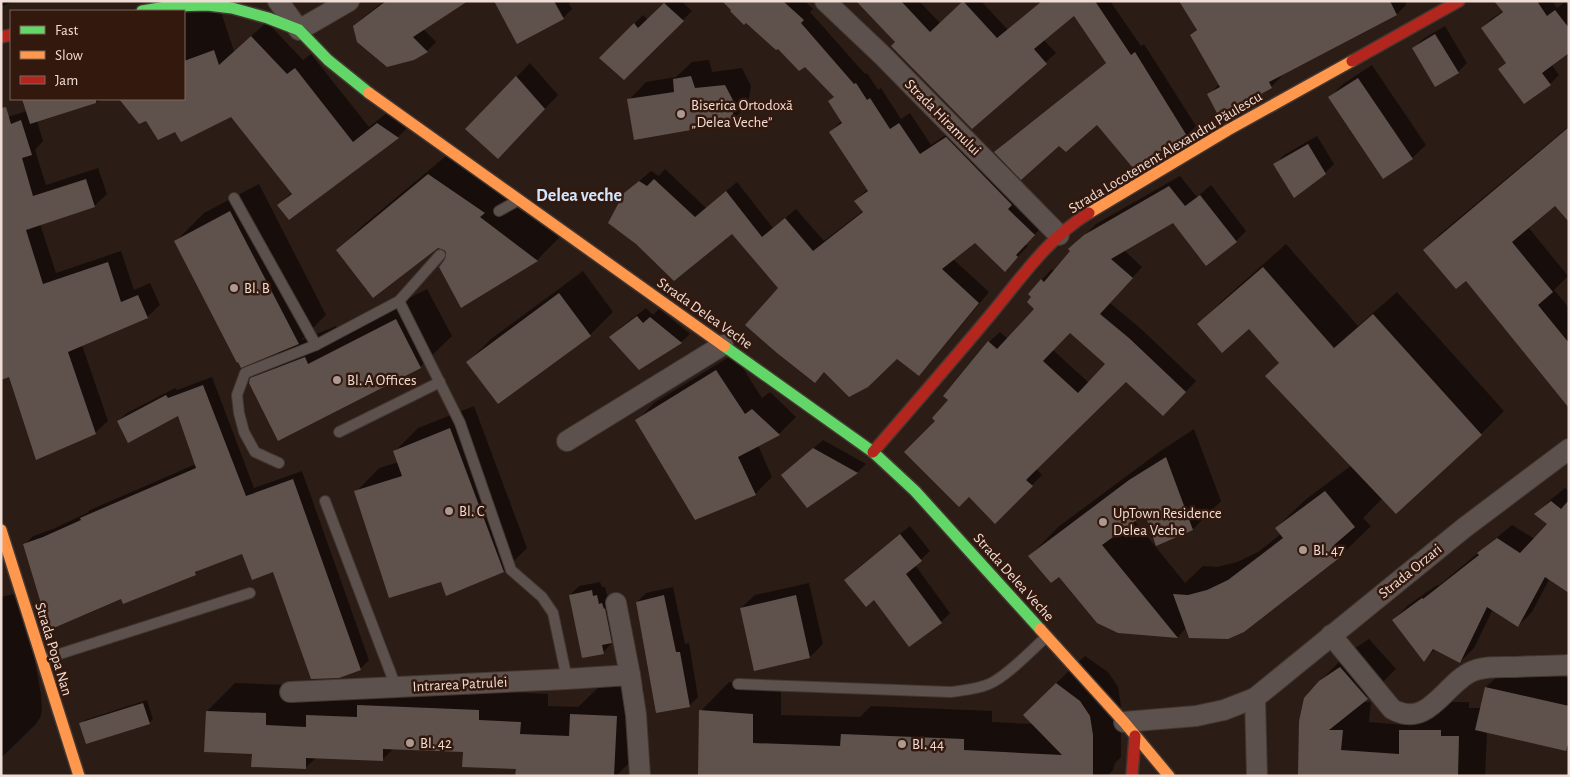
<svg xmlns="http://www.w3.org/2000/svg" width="1570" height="777" font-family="'Alegreya Sans',sans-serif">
<rect width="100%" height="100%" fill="#2b1c15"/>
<!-- shadow -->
<g fill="#0007" fill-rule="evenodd">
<polygon points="1,1 13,1 1,7"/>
<polygon points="384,1 396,1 436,42 427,51 354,26 364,17"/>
<polygon points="495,1 572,1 569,4 572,9 563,18"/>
<polygon points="668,1 681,1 692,11 624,78 601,57 643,15 648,20"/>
<polygon points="741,1 805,1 813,9 810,12 865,74 867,73 878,90 881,88 901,119 910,113 931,145 957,127 1045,224 1025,244 1028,246 1005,270 975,241 953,259 989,292 929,364 918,375 897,357 825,371 815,381 780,288 733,232 625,193 651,171 659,176 665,169 706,208 737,182 773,228 796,209 824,241 864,210 855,201 868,189 830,132 842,120 829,102 835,96"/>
<polygon points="856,1 919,1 940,23 964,1 981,1 1008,30 1042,1 1110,1 1141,46 1144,44 1196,126 1187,135 1134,167 1097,123 996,152 1005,143 1107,62 1074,14 1043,39 1056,53 972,128 897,42"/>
<polygon points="1181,1 1407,1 1405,2 1406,5 1397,14 1280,75 1281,77 1271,87 1220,115 1209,95 1219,84 1191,35 1197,29"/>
<polygon points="1503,1 1552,1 1557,8 1565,2 1569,7 1569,51 1551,64 1559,75 1550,84 1524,103 1499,69 1507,62 1482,28 1491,19 1503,11"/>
<polygon points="220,9 234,51 267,22 303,60 311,54 369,127 393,108 413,122 398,137 289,218 279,205 292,192 231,115 176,130 146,120 139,122 121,99 184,99 184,12"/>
<polygon points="1445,26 1467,63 1458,72 1414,48 1423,39"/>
<polygon points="709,60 712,72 742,68 751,86 748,105 730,122 629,100 646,82 676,77 692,62"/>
<polygon points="530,63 558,95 511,144 467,129"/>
<polygon points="1372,65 1426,145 1412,158 1330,97 1343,84"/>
<polygon points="24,99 105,99 37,121 43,141 35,150 46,185 98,168 107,194 94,206 40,224 56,273 121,251 134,290 150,283 160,305 147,317 82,345 108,421 95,433 37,459 1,119 27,111"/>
<polygon points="1569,126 1569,220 1555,204 1528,227 1568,276 1554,290 1569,308 1569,388 1466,279 1425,250 1440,234"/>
<polygon points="1317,136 1334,164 1325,173 1275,164 1284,155"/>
<polygon points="452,151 560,237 537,260 462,307 448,256 446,249 442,247 435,249 338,250 361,227"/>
<path d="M1180 176 1197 197 1211 185 1246 231 1236 241 1173 222 1124 250 1142 267 1110 303 1140 328 1196 381 1174 404 1126 380 1036 468 1042 475 995 522 937 421 989 342 1000 332 1008 339 1036 308 1041 280 1052 269 1055 272 1082 238 1096 224ZM1070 332 1107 364 1089 383 1053 350Z"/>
<polygon points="259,184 326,315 301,340 336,326 340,333 427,289 452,336 420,367 251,379 280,351 176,241 204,213"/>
<polygon points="1286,244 1358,326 1397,292 1504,411 1481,434 1383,498 1363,518 1371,526 1342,554 1244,631 1186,628 1178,637 1118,632 1059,576 1030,556 1058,527 1159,452 1194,429 1221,501 1193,529 1145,512 1134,520 1185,583 1203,566 1217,567 1237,562 1258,552 1281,534 1276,528 1305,500 1352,465 1280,362 1249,328 1199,324 1222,301"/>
<polygon points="583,271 613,312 590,335 468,362 491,339"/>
<polygon points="646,308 653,315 659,309 690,334 681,342 611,337 620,328"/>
<polygon points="734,354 762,398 770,392 796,417 779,434 758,445 772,477 755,494 637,421 654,403"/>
<polygon points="212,377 254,488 302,471 369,660 360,669 273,570 243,552 201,568 195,574 122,598 24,545 33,536 53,529 87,513 90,510 196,464 179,415 118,421 127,413 175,388 177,390"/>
<polygon points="474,406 527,548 504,571 447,594 442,580 356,492 379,468 399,462 395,451 418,428"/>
<polygon points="823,440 866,464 858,472 808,507 782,475"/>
<polygon points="1565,488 1569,491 1569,580 1550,578 1532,612 1518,626 1493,609 1474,648 1460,662 1435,649 1424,660 1394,620 1407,606 1437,585 1438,586 1512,525 1535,539 1549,524 1536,514 1549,501"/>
<polygon points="910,526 930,551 915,565 950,613 941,622 874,599 845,580 854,571"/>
<polygon points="600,582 602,587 605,587 607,595 611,595 620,633 603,653 570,595 579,586"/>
<polygon points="809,583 823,644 810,657 741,608 755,595"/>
<polygon points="673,587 685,644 689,643 698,697 689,706 637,602 646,593"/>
<polygon points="22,592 41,694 42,710 40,718 35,725 1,758 1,597"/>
<polygon points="1369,639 1396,669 1362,702 1371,702 1369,722 1406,725 1429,702 1469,702 1469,708 1481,708 1486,687 1510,664 1569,678 1569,747 1566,750 1487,731 1485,776 1299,776 1320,681 1349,652"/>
<polygon points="1085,656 1108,672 1118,687 1121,706 1121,757 1115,763 1113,770 1107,776 699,776 701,711 729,682 781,686 781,715 860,717 871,706 992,711 992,722 1034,724 1053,686"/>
<polygon points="386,677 507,682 507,692 548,694 548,706 578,707 600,686 644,688 642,750 616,776 532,776 517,768 464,751 394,748 382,760 316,758 305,768 253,753 207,711 235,683 375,688"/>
<polygon points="147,700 153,719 149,723 80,724 85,720"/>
</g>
<!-- building -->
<g fill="#5f524c" fill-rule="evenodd">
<polygon points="386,1 468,1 413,37 428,52 414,60 387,67 357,42 353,26"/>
<polygon points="494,1 554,1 564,19 517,44"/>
<polygon points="722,1 783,1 804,20 801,23 854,84 856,83 867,100 870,98 890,129 899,123 920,154 946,137 1012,205 1008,209 1035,235 1016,255 1018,257 1005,272 975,243 942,269 979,303 919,376 897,359 868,387 849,397 824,372 815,383 777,353 745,325 778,288 732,234 674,281 636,244 608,223 624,193 639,181 647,186 654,179 695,217 726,191 762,237 785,218 813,251 863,212 854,201 868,191 829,132 842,123 828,101 834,97 805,67 799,71 778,49 776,50 746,23 744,25 730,11 731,10"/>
<polygon points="856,1 901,1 930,32 963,1 997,38 1042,1 1095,1 1131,55 1135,52 1187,136 1133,168 1097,125 1066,152 1059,146 1021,180 994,152 1106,63 1074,16 1034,49 1047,64 972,129 891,46 895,42"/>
<polygon points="1179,1 1390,1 1397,15 1269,82 1272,88 1219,117 1207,94 1220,87 1190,35 1197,30"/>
<polygon points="1494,1 1537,1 1547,16 1555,10 1569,28 1569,53 1542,73 1551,85 1524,104 1498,69 1506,63 1481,28 1503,12"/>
<polygon points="664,3 684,21 624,80 599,58 634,23 638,28"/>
<polygon points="1435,34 1459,73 1435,87 1412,48"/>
<polygon points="251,36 287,74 295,68 353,142 377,123 399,138 289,220 277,205 292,194 231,117 181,142 175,132 158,140 146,121 139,124 119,99 184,99 184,61 214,50 219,65"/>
<polygon points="516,76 545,109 498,159 465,129"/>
<polygon points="691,76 695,88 725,85 735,104 731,123 634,140 627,99 674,92 673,79"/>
<polygon points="1358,78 1413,159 1383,179 1328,97"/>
<polygon points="22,99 96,99 96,103 30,124"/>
<polygon points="6,107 11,124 21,120 32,155 22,158 33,196 86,179 95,207 26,230 43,284 108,262 121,302 138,295 148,318 68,352 96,434 36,460 9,377 1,380 1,108"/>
<polygon points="1569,127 1569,222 1555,206 1512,242 1553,292 1538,305 1569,343 1569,408 1466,281 1456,289 1423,250"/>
<polygon points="1308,144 1326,174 1294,198 1273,164"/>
<polygon points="428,174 485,213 480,217 538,261 461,308 439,267 445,259 446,252 444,250 438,248 373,298 336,250"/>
<path d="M1169 186 1185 206 1200 195 1237 242 1206 266 1173 223 1111 259 1133 278 1100 314 1129 338 1186 392 1163 416 1126 382 1026 480 1033 486 995 524 969 497 959 507 904 452 935 421 932 418 948 400 943 396 988 341 997 349 1034 309 1027 302 1031 297 1028 294 1041 279 1044 282 1070 251 1068 249 1069 248 1084 235ZM1070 333 1105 364 1078 393 1043 361Z"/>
<polygon points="230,211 299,344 241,368 238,362 237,363 174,241"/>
<polygon points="1263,267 1334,348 1373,314 1482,435 1396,514 1265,376 1279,363 1249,329 1222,353 1197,324"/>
<polygon points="559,293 591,336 498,404 466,362"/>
<polygon points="637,316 643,323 650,317 682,343 639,370 609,337"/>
<polygon points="396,319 421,368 278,441 249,383 250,378 305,357 308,364"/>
<polygon points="716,370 745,414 752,409 780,435 738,457 756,495 695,520 635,420"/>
<polygon points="203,385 246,496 293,479 361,670 339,678 311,679 273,572 252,580 242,554 195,572 196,575 123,604 121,599 49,630 23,544 43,537 81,520 80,518 196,468 178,416 128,443 117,421 166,395 168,398"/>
<polygon points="450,428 504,572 446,596 441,582 389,598 354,491 402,476 393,451"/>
<polygon points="813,448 858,473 807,508 781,475"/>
<polygon points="1166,457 1193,530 1156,546 1145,514 1102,545 1178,638 1118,633 1097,623 1059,577 1051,583 1028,556 1129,480"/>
<polygon points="1325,491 1355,527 1334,545 1343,555 1244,632 1228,639 1189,638 1173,594 1188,595 1207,590 1228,580 1283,538 1275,528"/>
<polygon points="1569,500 1569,593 1545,577 1518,627 1487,607 1460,663 1433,649 1424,662 1392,620 1422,598 1423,599 1479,555 1477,553 1497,538 1520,553 1547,524 1534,514 1551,501 1561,509"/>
<polygon points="900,534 922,561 906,574 942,623 909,647 874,600 866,607 844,580"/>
<polygon points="592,590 593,596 597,595 599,604 602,603 604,609 605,608 612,643 602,645 604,654 582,658 569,595"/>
<polygon points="664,595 676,652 680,652 690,707 656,713 636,602"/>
<polygon points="796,595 810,658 754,671 740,608"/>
<polygon points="1340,667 1368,699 1329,730 1343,730 1341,750 1399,754 1399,730 1441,730 1441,736 1459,736 1458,776 1298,776 1299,721 1304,698 1319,681"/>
<polygon points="1056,683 1080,701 1090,716 1093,735 1093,776 698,776 699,710 753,714 753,743 840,746 841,734 964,739 964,750 1062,755 1023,715"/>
<polygon points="1485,687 1569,706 1569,741 1566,751 1475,730"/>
<polygon points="143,703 150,724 86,744 79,723"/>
<polygon points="357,705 479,710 479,720 521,722 520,734 569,736 570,714 617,716 614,776 515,776 516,769 462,767 463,752 383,749 383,761 306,758 306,769 251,767 252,754 204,752 206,711 266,713 266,725 306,727 306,715 357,717"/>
</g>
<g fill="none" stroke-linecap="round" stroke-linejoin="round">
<defs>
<g id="lane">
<polyline points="234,198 316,345"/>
<polyline points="499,211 517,201"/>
<polyline points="399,301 460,423 511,570 542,597 553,613 567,679"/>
<polyline points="339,432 440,382"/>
<polyline points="279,463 255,452 244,432 239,413 237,395 245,373 316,345 399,301 440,255"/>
<polyline points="325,501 396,687"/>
<polyline points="44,659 250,593"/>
<path d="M738 684 951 692C964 690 978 689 989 684 1006 677 1032 650 1046 637"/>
</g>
<g id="street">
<polyline points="278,1 299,30 349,1"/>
<polyline points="825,1 883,56 1059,235"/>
<polyline points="567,441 723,345"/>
<polyline points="616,603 630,675 636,715 640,776"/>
<path d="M1331 635 1392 709C1429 730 1445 682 1473 671 1486 666 1501 667 1515 667 1533 666 1551 666 1569 665"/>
<polyline points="290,692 567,679 630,675"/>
<polyline points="1255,698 1257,776"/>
<polyline points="1124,722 1196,716 1224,710 1255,698 1464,528 1569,449"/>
</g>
<g id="fast">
<polyline points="142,11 172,6 207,5 232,8 268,18 299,30 328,60 369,93"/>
<polyline points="724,346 873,452 915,491 1040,629"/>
</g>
<g id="slow">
<polyline points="369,93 724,346"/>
<polyline points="1089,213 1228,130 1352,61"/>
<polyline points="1,530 79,776"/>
<polyline points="1040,629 1124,722 1169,776"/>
</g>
<g id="jam">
<polyline points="1,37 11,35"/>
<polyline points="1352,61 1459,1"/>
<path d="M873 452C913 406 953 360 992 313 1021 278 1049 237 1089 213"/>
<polyline points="1132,776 1135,736"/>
</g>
</defs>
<!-- lane casing -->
<use href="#lane" stroke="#433732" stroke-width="12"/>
<!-- street casing -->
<use href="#street" stroke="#433732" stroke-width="22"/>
<!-- fast casing -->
<use href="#fast" stroke="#433732" stroke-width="14"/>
<!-- slow casing -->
<use href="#slow" stroke="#433732" stroke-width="14"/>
<!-- jam casing -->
<use href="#jam" stroke="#433732" stroke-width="14"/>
<!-- lane -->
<use href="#lane" stroke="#5c514c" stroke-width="10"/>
<!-- street -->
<use href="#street" stroke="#5c514c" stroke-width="20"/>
<!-- fast -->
<use href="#fast" stroke="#63d668" stroke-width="11"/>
<!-- slow -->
<use href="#slow" stroke="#ff974d" stroke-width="11"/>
<!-- jam -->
<use href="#jam" stroke="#b3261e" stroke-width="11"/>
</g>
<!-- markers -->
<g fill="#ab9992" stroke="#33180d" stroke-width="2">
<circle cx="681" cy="114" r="5"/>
<circle cx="234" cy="288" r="5"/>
<circle cx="337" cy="380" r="5"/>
<circle cx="449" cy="511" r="5"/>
<circle cx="1103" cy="522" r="5"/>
<circle cx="1303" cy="550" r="5"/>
<circle cx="410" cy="743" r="5"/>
<circle cx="902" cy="744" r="5"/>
</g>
<g text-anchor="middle" stroke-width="5" stroke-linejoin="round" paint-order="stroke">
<!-- poi labels -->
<g font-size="15" fill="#f0ddd5" stroke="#33180d" text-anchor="start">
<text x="691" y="110">Biserica Ortodoxă<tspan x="691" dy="17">„Delea Veche”</tspan></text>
<text x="244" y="293">Bl. B</text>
<text x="347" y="385">Bl. A Offices</text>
<text x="459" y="516">Bl. C</text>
<text x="1113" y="518">UpTown Residence<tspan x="1113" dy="17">Delea Veche</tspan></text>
<text x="1313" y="555">Bl. 47</text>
<text x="420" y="748">Bl. 42</text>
<text x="912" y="749">Bl. 44</text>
</g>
<!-- street labels -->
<g font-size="15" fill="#f0ddd5" stroke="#33180d">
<text transform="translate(943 117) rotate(45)" y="5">Strada Hiramului</text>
<text transform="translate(1165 152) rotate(-31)" y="5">Strada Locotenent Alexandru Păulescu</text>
<text transform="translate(705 313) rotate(35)" y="5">Strada Delea Veche</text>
<text transform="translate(1410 571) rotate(-39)" y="5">Strada Orzari</text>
<text transform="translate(1014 577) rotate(48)" y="5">Strada Delea Veche</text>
<text transform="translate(54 649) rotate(73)" y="5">Strada Popa Nan</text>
<text transform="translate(460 684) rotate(-3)" y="5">Intrarea Patrulei</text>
</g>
<!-- quarter labels -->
<g font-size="18" font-weight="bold" fill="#d1e6fe" stroke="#33180d">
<text x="579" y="201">Delea veche</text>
</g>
</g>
<!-- border -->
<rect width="1570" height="777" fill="none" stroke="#f0ddd5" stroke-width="5"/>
<!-- legend -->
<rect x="10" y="10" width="175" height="90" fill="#33180d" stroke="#7f675d"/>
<rect x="20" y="26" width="25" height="8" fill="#63d668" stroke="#7f675d"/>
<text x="55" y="35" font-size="15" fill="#f0ddd5">Fast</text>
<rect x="20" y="51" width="25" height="8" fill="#ff974d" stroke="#7f675d"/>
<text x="55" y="60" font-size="15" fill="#f0ddd5">Slow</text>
<rect x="20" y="76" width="25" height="8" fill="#b3261e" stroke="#7f675d"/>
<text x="55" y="85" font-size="15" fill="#f0ddd5">Jam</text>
</svg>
